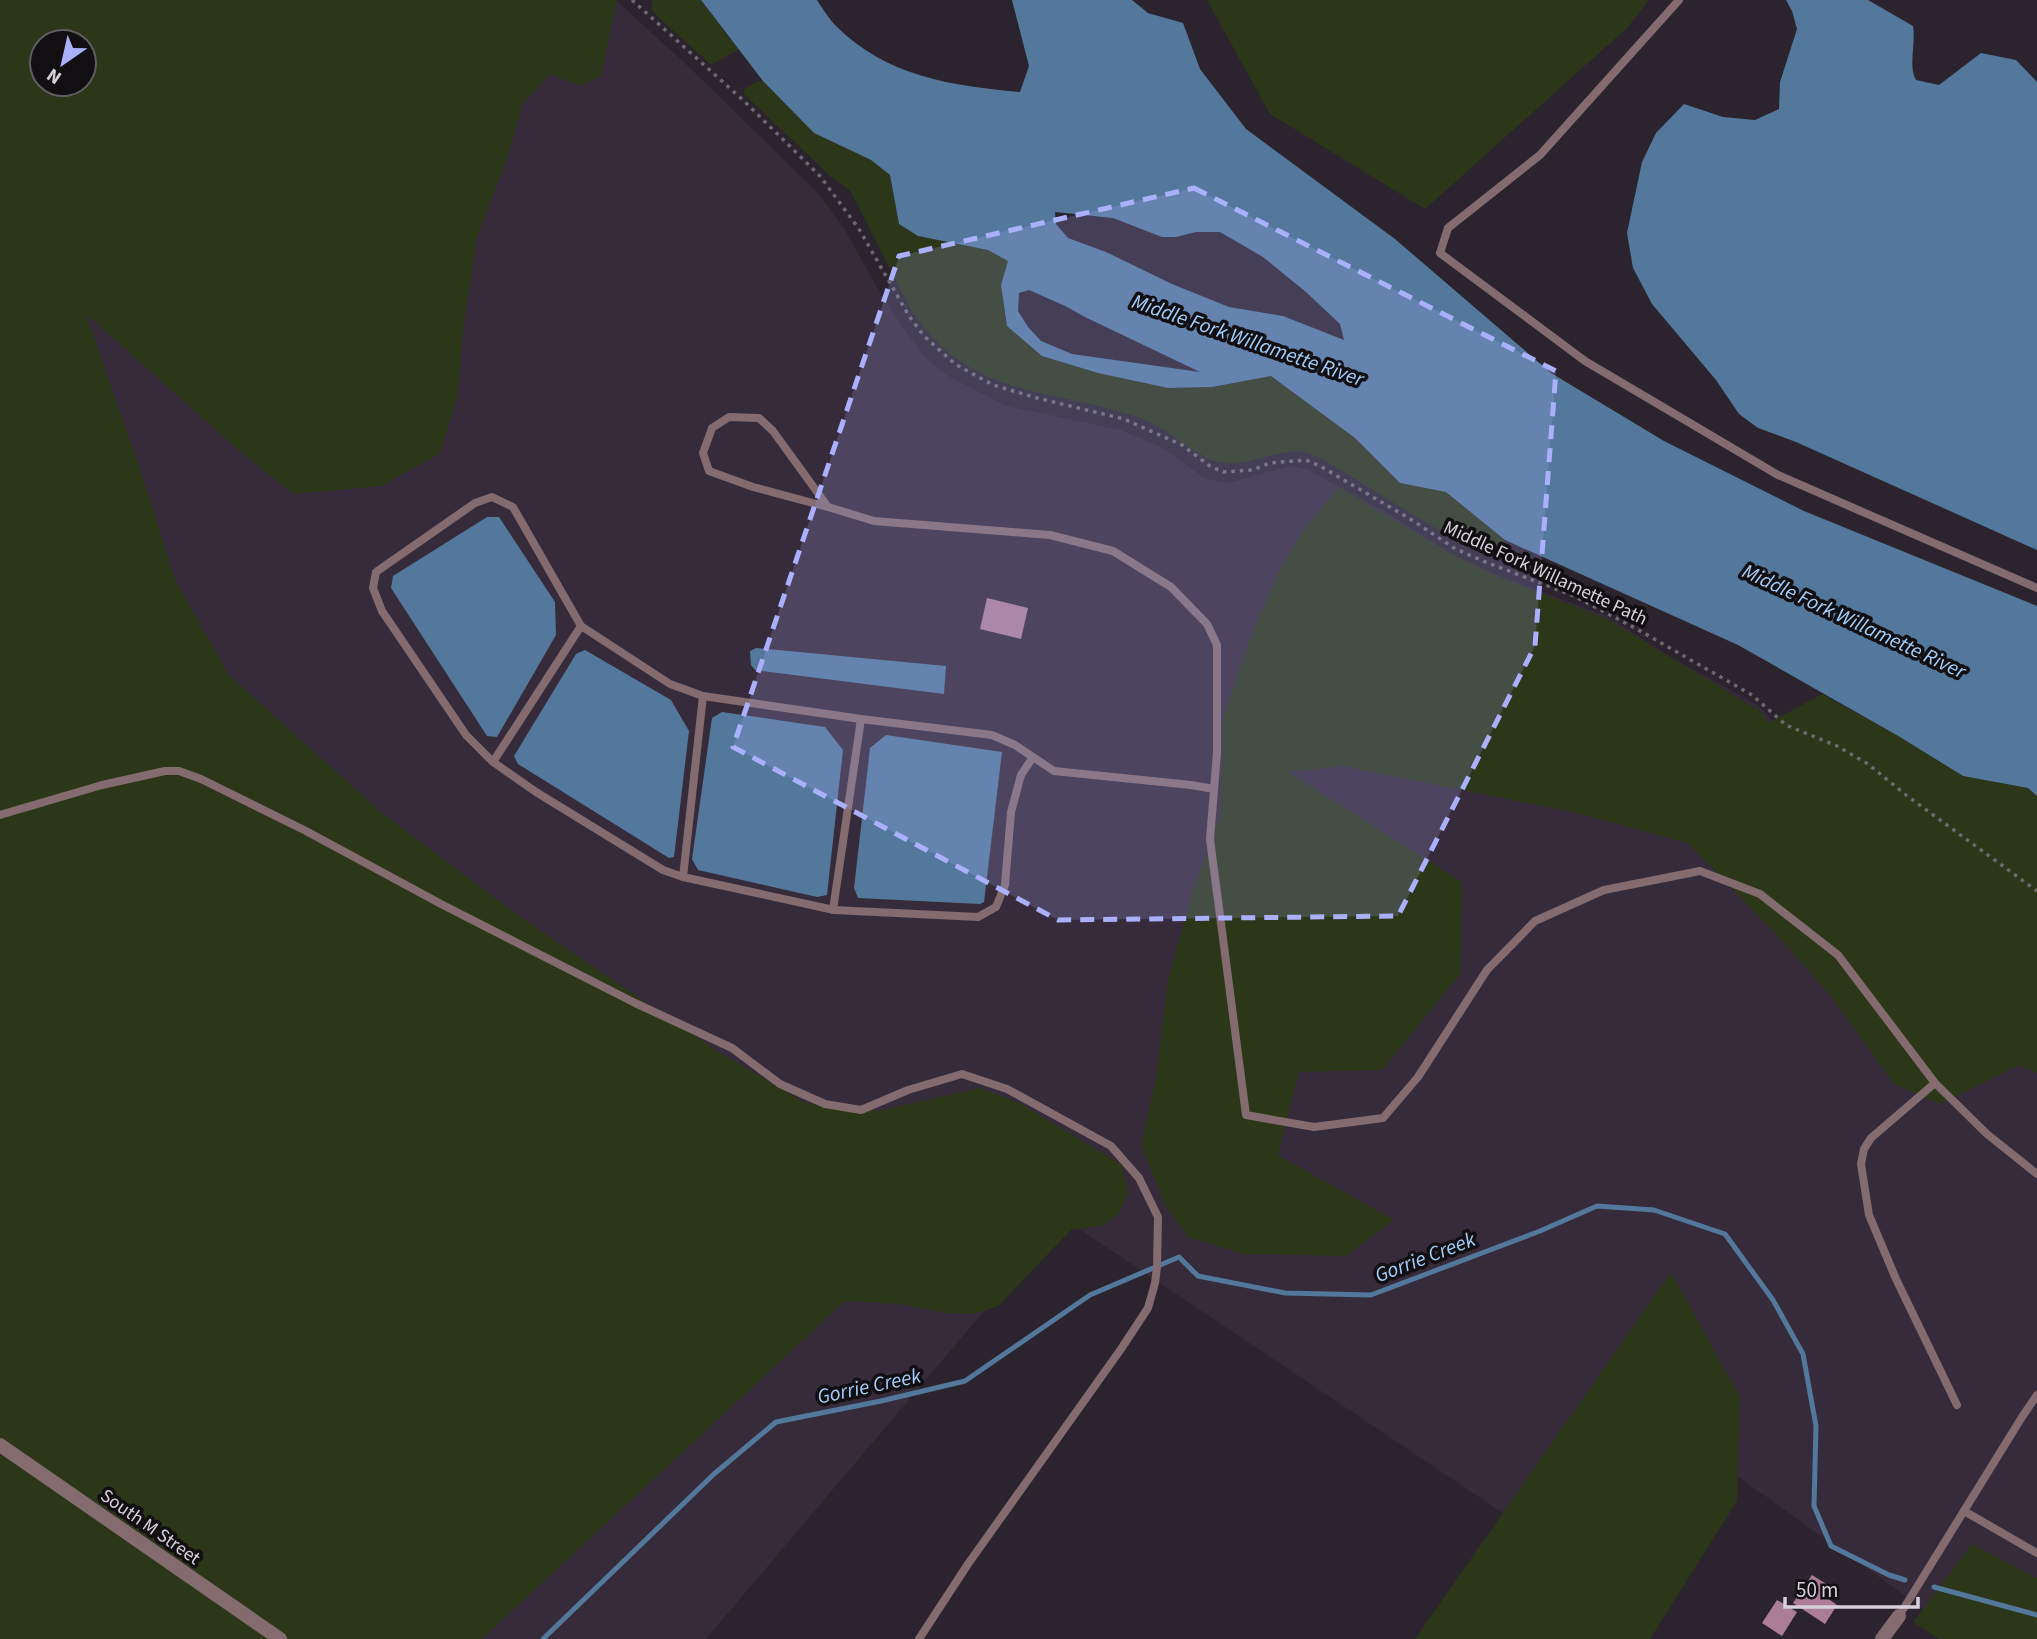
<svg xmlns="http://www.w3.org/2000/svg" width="2037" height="1639" font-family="'Source Sans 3',sans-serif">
<rect width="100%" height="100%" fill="#2b242e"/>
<!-- built -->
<polygon fill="#362b3a" points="616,0 691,69 817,192 845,230 880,293 906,332 927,359 948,376 1006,406 1120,430 1161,447 1206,479 1228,483 1290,466 1308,470 1384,511 1450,553 1494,574 1607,616 1669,656 1757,705 1771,719 2037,896 2037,1639 1966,1639 1716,1461 1631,1599 1063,1218 706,1639 0,1639 0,248"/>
<!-- green -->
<g fill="#2c3618" fill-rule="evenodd">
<path d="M0 0H617L601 76 580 86 550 74 522 105 508 156 477 237 463 331 458 395 440 453 382 486 293 494 236 448 86 314 142 475 175 579 228 674 381 812 515 913 720 1053 806 1103 879 1111 980 1088 1021 1104 1122 1165 1128 1193 1120 1212 1105 1225 1071 1230 998 1306 975 1314 947 1313 900 1304 845 1301 482 1639H0ZM42 42H84V84H42Z"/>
<polygon points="652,0 701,0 729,38 739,49 711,65 652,11"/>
<polygon points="1207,0 1649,0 1627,28 1425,209 1270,114"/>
<path d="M763 81 814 133 871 160 890 175 899 223 918 236 988 250 1008 261 1001 285 1042 356 1098 373 1168 388 1212 387 1271 376 1355 438 1400 483 1446 492 1505 540 1498 558C1452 542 1405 509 1363 484 1348 475 1324 458 1307 453 1282 446 1251 467 1224 463 1200 461 1172 432 1150 422 1133 414 1113 410 1094 405 1013 386 964 384 912 312L850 190 831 177 744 94V89L756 82Z"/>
<polygon points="1339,487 1448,552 1489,573 1605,618 1760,711 1769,723 1822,694 1900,737 1963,776 2028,788 2037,796 2037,1073 2019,1065 1940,1104 1894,1084 1833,999 1787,946 1688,843 1577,813 1343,766 1288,772 1462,882 1461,973 1382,1070 1299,1072 1278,1155 1394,1220 1346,1256 1243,1254 1188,1237 1166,1207 1141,1145 1156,1078 1168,980 1193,891 1221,813 1223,718 1249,642 1277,575 1302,532"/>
<polygon points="1671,1272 1740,1397 1737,1501 1650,1639 1415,1639"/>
<polygon points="1972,1544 2037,1578 2037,1639 1939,1639 1913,1622"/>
</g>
<!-- water -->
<g fill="#53789b" fill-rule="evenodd">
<path d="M701 0H817C823 9 829 19 836 26 887 77 953 86 1020 92L1029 66 1012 0H1132L1148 13 1183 23 1200 69 1246 129 1395 239 1551 373 1664 441 1804 511 2037 606V796L2028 788 1963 776 1900 737 1738 645 1505 540 1446 492 1400 483 1355 438 1271 376 1212 387 1168 388 1098 373 1042 356 1007 326 1001 285 1008 261 988 250 918 236 899 224 890 175 871 160 814 133 763 81ZM1055 212 1113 218 1162 237H1176L1196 232H1220L1263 257 1306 292 1340 324 1344 340 1283 316 1229 307 1172 284 1106 252 1068 238 1056 224ZM1029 290 1065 306 1087 318 1200 372 1072 354 1041 341 1028 327 1018 311 1019 293Z"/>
<path d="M1786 0H1868L1913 26C1916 45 1908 66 1916 80L1939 85 1981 53 2016 60 2037 82V550L1796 442 1758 428 1739 414 1716 380 1652 304 1633 268 1627 233 1642 162 1656 133 1684 104 1723 117 1755 120 1779 109 1780 82 1797 29 1792 11Z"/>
<polygon points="487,517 499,517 555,602 556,635 497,737 487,736 391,588 393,576"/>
<polygon points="756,648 946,666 944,694 755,670 751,665 750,651"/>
<polygon points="585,650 671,700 689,731 674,857 669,858 518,764 514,756 576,654"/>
<polygon points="722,712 825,727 843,750 827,895 817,897 698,870 692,859 712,718"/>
<polygon points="886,735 1002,752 984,902 980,904 858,898 854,888 870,748"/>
</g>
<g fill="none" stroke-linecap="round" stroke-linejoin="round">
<!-- stream -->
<g stroke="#53789b" stroke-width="5">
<polyline points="1934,1587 2037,1615"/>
<polyline points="543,1639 714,1474 776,1422 881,1401 965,1381 1090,1295 1179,1257 1198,1276 1285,1293 1371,1295 1540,1231 1597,1206 1654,1210 1725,1234 1773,1300 1803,1354 1816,1426 1814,1506 1831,1546 1889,1575 1905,1580"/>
</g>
</g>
<!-- building -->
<g fill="#ac7d97">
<polygon points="987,598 1028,608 1021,639 980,629"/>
<polygon points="1812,1575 1831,1587 1826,1597 1837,1605 1825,1624 1793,1603"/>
<polygon points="1777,1600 1797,1612 1782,1636 1762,1623"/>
</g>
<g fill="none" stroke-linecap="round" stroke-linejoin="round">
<!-- path -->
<polyline stroke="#6d6770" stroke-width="3.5" stroke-dasharray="3.5 5" stroke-linecap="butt" points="632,0 744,101 820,176 859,229 909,316 924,336 955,364 993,385 1037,398 1124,419 1182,445 1210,466 1223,472 1252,470 1270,463 1306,460 1320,466 1412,520 1454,548 1483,561 1574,596 1635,628 1752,695 1786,725 1837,746 1868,764 1906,795 2037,891"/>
<!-- lane -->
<g stroke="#836b6f" stroke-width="8">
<polyline points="1679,0 1540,155 1448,228 1440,253 1585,361 1778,475 2037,588"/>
<polyline points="828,507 773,431 759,418 729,417 712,428 703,453 709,471 753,487 828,507 874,521 1050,535 1113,551 1171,587 1207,624 1217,645 1217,753 1210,839 1246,1115 1314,1127 1383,1118 1418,1077 1487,970 1535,921 1604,890 1700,871 1760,894 1838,955 1935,1083 1987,1134 2037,1174"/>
<polyline points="1033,757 1021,775 1011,812 1005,885 996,907 978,917 834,910 683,877 663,870 536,792 493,762 466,735 382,611 373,588 376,572 475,503 492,497 513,507 581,626 670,684 703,696 861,719 992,735 1015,745 1054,771 1191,785 1214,789"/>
<polyline points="493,762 581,626"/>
<polyline points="0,815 102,785 165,771 179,771 201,779 306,831 441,904 635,1003 732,1048 780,1084 825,1104 861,1110 908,1090 962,1074 1007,1089 1111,1146 1139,1178 1158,1217 1157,1267 1155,1283 1148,1308 1121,1349 968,1564 919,1639"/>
<polyline points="683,877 703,696"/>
<polyline points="833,910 861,719"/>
<polyline points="1935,1083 1871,1138 1864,1149 1861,1164 1869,1215 1896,1279 1957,1405"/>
<polyline points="1964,1511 2037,1553"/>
<polyline points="1899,1616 2022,1417 2037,1395"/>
</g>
<!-- street -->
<g stroke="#836b6f" stroke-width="14">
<polyline points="0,1445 280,1639"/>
<polyline points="1882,1639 1899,1616"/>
</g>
</g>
<!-- marked area -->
<path fill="#aab0fb" fill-opacity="0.2" stroke="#aab0fb" stroke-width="5" stroke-dasharray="14 9" stroke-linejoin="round" d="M1194 188 1556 371 1535 646 1398 916 1058 920 733 747 899 256Z"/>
<g text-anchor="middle" stroke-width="7" stroke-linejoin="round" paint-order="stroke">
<!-- street labels -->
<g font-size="19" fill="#d6d1d8" stroke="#120f13">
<text transform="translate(1546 572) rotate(25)" y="7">Middle Fork Willamette Path</text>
<text transform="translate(151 1526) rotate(35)" y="7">South M Street</text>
</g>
<!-- water labels -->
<g font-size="21" font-style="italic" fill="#a2d0fc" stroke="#120f13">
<text transform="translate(1248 340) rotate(19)" y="7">Middle Fork Willamette River</text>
<text transform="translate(1854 621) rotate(25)" y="7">Middle Fork Willamette River</text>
<text transform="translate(1425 1257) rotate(-21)" y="7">Gorrie Creek</text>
<text transform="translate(869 1386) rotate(-12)" y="7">Gorrie Creek</text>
</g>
</g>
<!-- north arrow -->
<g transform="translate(63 63) rotate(214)"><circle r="33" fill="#120f13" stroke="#605d62" stroke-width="2"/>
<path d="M0-5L12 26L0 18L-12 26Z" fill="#aab0fb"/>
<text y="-10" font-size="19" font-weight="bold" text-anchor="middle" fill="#d6d1d8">N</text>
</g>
<!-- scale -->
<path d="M1785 1597v10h133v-10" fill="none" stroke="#d6d1d8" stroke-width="3.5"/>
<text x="1796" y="1597" font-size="21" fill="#d6d1d8" stroke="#120f13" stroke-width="5" paint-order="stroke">50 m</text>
</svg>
